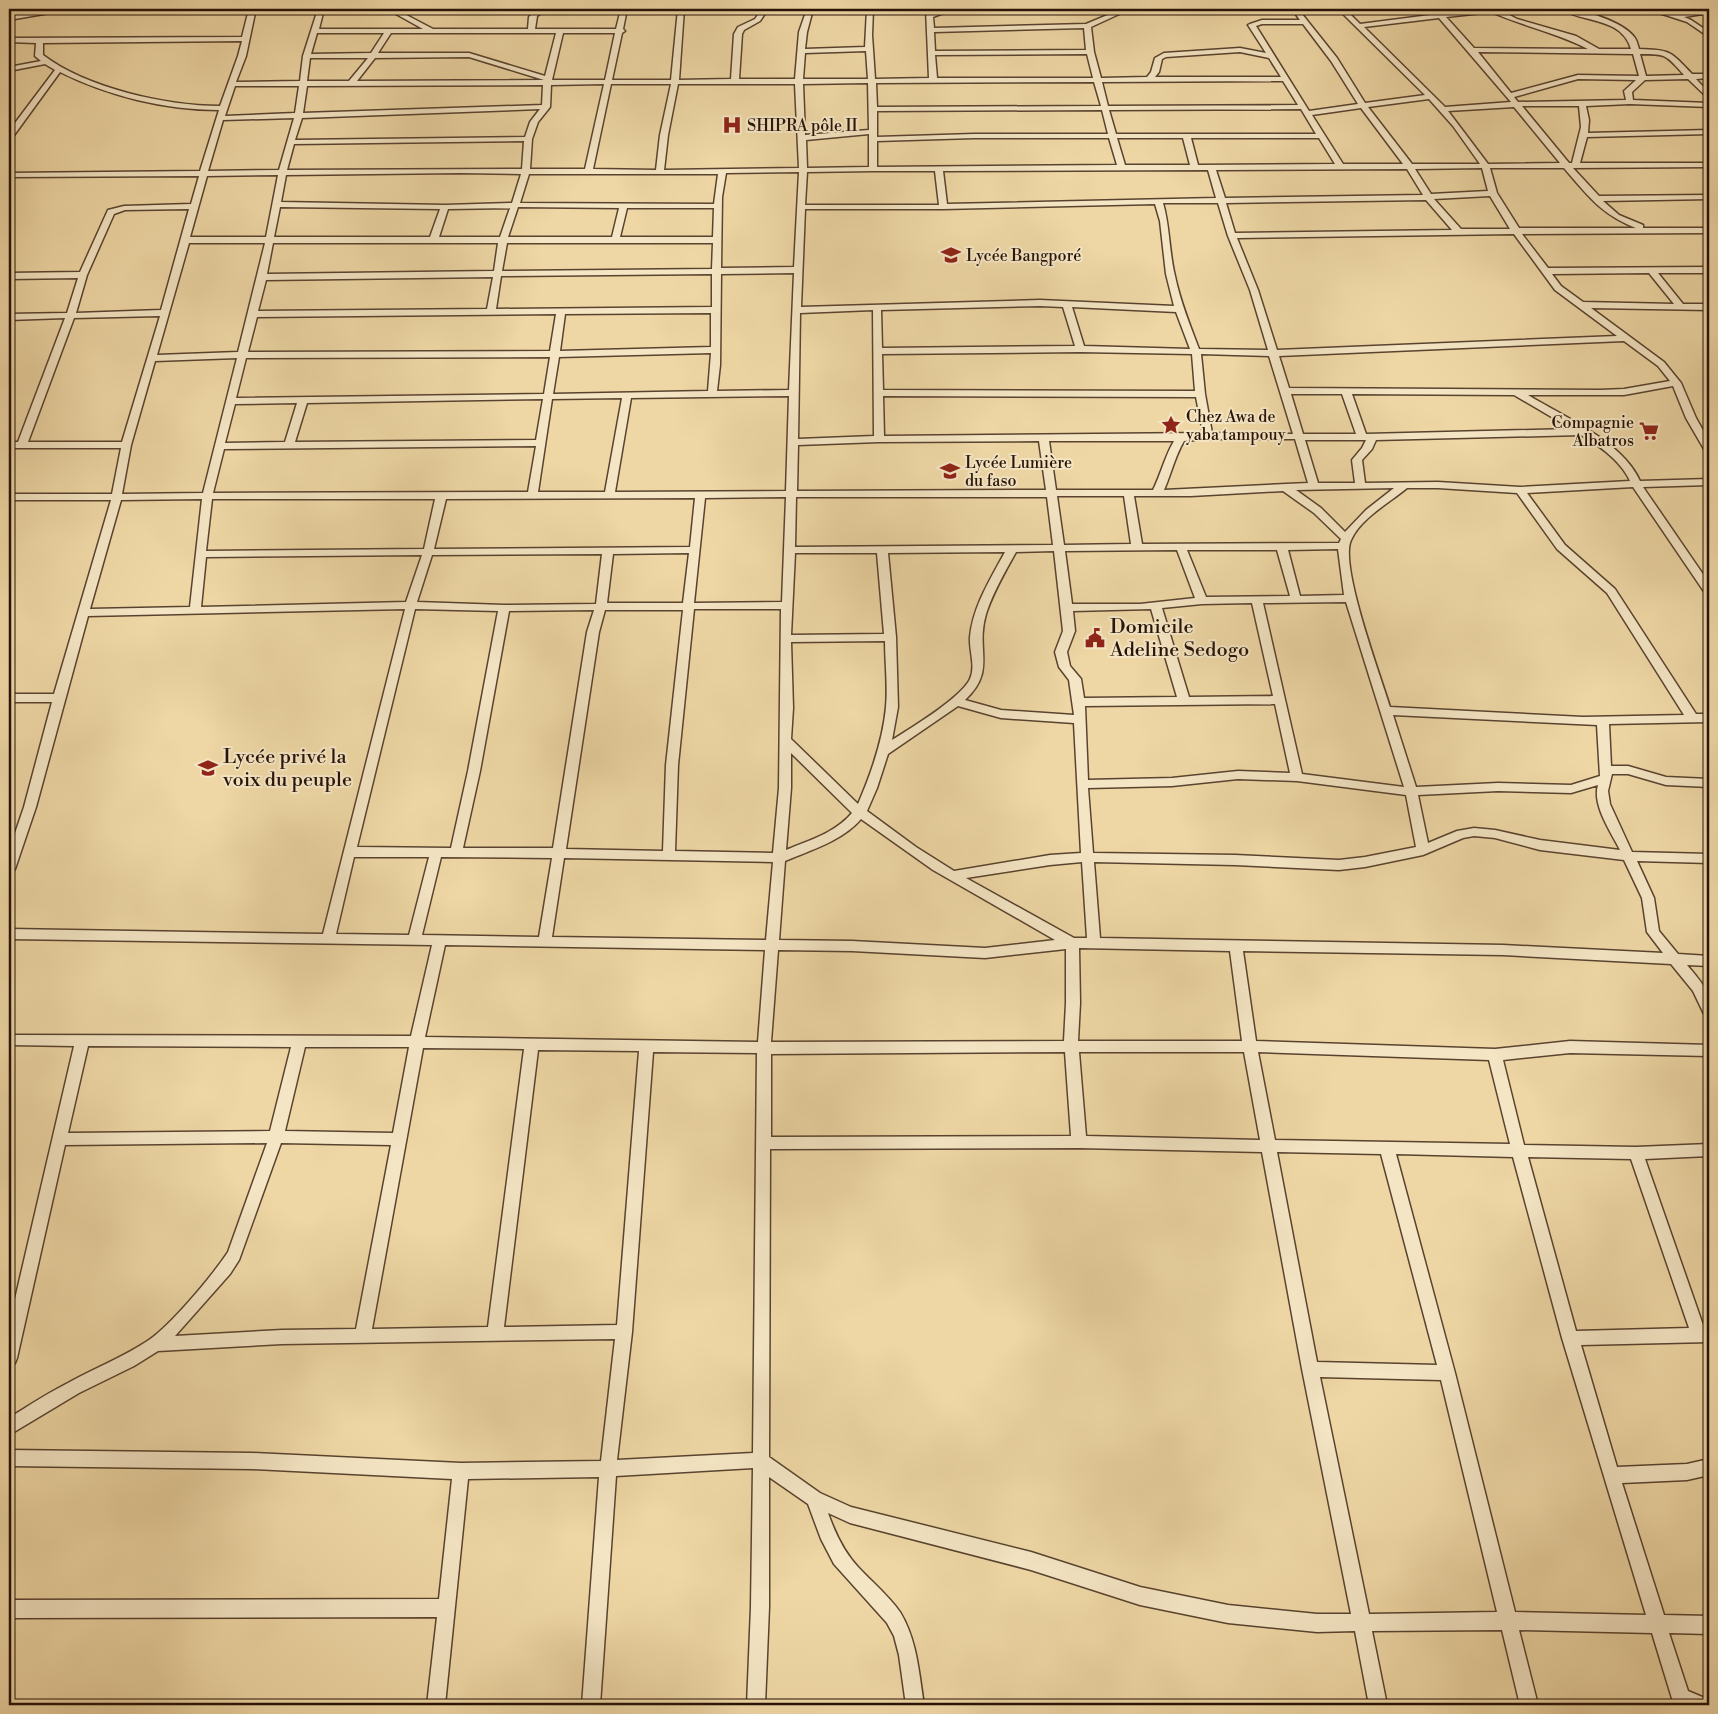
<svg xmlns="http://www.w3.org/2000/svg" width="1718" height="1714" font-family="'Libre Bodoni',serif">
<rect width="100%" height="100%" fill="#eed7a5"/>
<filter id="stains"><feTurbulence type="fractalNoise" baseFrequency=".004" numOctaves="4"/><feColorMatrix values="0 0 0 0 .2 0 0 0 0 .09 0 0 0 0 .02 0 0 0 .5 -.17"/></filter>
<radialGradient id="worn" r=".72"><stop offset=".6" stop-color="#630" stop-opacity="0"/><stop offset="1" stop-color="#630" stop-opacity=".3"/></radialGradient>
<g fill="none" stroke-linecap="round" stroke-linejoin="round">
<defs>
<g id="minor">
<polygon points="58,9 73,9 9,20 9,16"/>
<path d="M249 9H297L294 11 255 13 246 56 236 82 300 81 303 56 318 9H324L319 29H423L387 9H395L433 29H528L529 17 537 9H546L537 16 535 29H616L621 9H627L623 29 625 31 622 33 612 80H671L678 9H684L679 80 731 79 734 34 738 27 755 19 762 9H768L760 21 744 30 742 34 739 79H795L799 32 807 9H813L807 32 805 49 865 47 867 9H873L872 35 875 79 929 78 926 9H932L933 13 945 9H954L933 17 934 28 1086 24 1122 9H1130L1091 27 1094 52 1101 78 1147 77 1151 72 1155 58 1164 53 1240 48 1266 53 1248 25 1250 24 1262 20H1300L1292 9H1298L1337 58 1365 103 1425 95 1338 9H1345L1360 24 1438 14V9H1444L1445 13 1500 9V10L1517 19 1576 36 1599 49H1631C1622 17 1583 23 1561 9 1580 8 1623 21 1635 38 1637 41 1638 46 1639 49 1671 50 1670 51 1692 74H1709V78L1696 79 1709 93V99L1688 79 1645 80 1632 92 1633 100 1709 103V107L1630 104 1586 106 1589 120 1588 133 1709 130V134L1587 137 1580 163H1709V167L1573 168 1599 196 1709 195V199L1603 201 1619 215 1643 225V228H1709V233L1522 234 1548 268 1709 267V273H1658L1683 304H1709V310L1591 308 1664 362 1681 383 1696 418 1709 441V452L1704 449 1686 418 1673 386 1624 395H1528C1564 417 1622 441 1640 481L1709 479V485L1643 487 1709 583V594L1705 593 1633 487 1527 493 1565 545 1615 589 1696 714H1709V722L1609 724 1611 766H1628L1666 777 1709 779V787L1666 785 1628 774H1612L1608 791 1610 804 1632 852 1709 854V863L1637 861 1654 898 1659 931 1678 954 1709 956V966L1687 965C1703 984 1709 989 1709 1015L1704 1014 1693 991 1671 964 1503 955 1243 951 1256 1041 1495 1049 1570 1041 1709 1045V1056L1570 1053 1503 1060 1524 1145 1636 1147 1709 1144V1156L1645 1159 1704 1328H1709V1342L1581 1345 1617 1467 1687 1464 1709 1459V1475L1687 1480 1622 1483 1664 1615 1709 1616V1634L1669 1633 1688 1691 1707 1699 1709 1705H1674L1652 1633 1519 1630 1538 1705H1520L1502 1630 1372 1631 1387 1705H1369L1355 1631 1317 1632 1228 1623 1140 1605 1031 1570 850 1523 828 1513C835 1533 844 1552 858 1567 872 1582 888 1595 900 1612 917 1640 919 1673 924 1705H906L899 1655 894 1636 887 1623 834 1564 821 1539 808 1504 769 1477V1607L765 1705H747L751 1607 753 1468 616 1476 600 1705H582L599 1477 468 1479 445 1705H427L437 1617 9 1618V1600L439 1599 452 1479 252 1469 9 1466V1450L252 1453 461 1463 601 1461 615 1339 282 1344 158 1351 134 1366 79 1393 9 1435V1418C28 1406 48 1393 68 1383 95 1368 124 1357 149 1340 172 1324 212 1276 228 1252L267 1143 65 1145 17 1358 15 1363 9 1365V1325L74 1046 9 1045V1035L411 1036 432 945 9 939V929L323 934 405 609 88 616 36 807 15 869 13 872 9 874V851L24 807 52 702H9V694H54L111 500H9V494H112L121 448H9V442H18L65 318 9 320V314L67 313 78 278 9 279V273L80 272 108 210 124 206 191 204 199 176 9 177V173L200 171 219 110C165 110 108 96 60 72L12 138H9V131L55 70 45 64 9 71V67L41 61 35 56 36 43 9 42V38L242 37ZM1491 12C1523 26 1557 33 1588 49L1474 48 1446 17ZM1439 18 1511 102 1445 107 1364 27ZM1262 24H1303L1331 61 1358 104 1309 111 1256 26ZM1084 28 1086 50 935 51 934 32ZM317 33H384L371 53 311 54ZM391 33H556L545 76 469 53H378ZM563 33H615L605 80H552ZM242 41 238 56 220 106C167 106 86 88 43 55V43ZM866 51 868 79H803L805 53ZM1240 52 1269 58 1281 77H1155L1159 72 1162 59 1166 57ZM1478 52 1633 54 1639 76 1578 75 1511 93ZM1087 54 1093 78H937L935 55ZM1640 54C1667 54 1666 55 1684 75L1646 76ZM469 57 544 80 357 81 375 58ZM310 58H368L349 81H307ZM1578 79 1636 80 1624 91 1626 100 1518 102 1514 97ZM1283 81 1298 105 1108 106 1102 82ZM1094 82 1101 106 877 107 876 83ZM868 83 869 130 805 135 803 84ZM604 84 585 169H530L532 139 538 122 550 107 551 85ZM611 84H671L660 135 656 170 593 169ZM678 84H795L799 168 664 170 668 135ZM543 85 542 105 303 113 307 86ZM235 86H299L295 113 225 116ZM1429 99 1453 126 1480 164H1412L1368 107ZM1522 106H1579L1581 127 1572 163H1569ZM1514 107 1560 163 1488 164 1448 111ZM1361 108 1403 164H1343L1312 115ZM540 109 530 122 525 137 295 140 302 118ZM1301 109 1316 134H1116L1109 110ZM1102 110 1108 134H974L877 137V111ZM294 118 279 170 208 171 223 120ZM869 134V167L807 168 806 140ZM974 138H1109L1117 165 877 167V141ZM1117 138H1183L1190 165H1125ZM1191 138H1319L1335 164 1198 165ZM524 141 522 169 287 170 294 144ZM1482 168 1488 191 1431 194 1415 169ZM1490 168H1564C1588 196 1602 215 1636 228H1519L1497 193ZM1407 169 1423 195 1225 198 1216 170ZM1208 170 1216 198 947 204 943 171ZM873 171H935L939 205H805L807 172ZM799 172 794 267 721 268 722 197 726 173ZM460 173 521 174 512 203 445 205 281 202 286 175ZM529 174H718L714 204 520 203ZM278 175 266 237H190L207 176ZM1490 196 1510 229H1461L1434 199ZM1426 200 1452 230 1235 233 1226 203ZM1163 203H1218L1228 236 1250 290 1268 350 1199 349C1190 325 1180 301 1175 276 1169 252 1170 227 1163 203ZM1155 204 1160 221 1166 274 1174 306 1040 300 801 307 805 209H943ZM280 207 440 209 430 237H274ZM518 207 619 208 612 237H508ZM510 208 500 237H439L448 209ZM627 208H714L713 237H620ZM189 209 161 310 76 313 87 275 114 214 125 210ZM1514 234 1555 290 1617 336 1277 350 1258 290 1237 238ZM189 243H265L238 352 157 355ZM273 243H498L494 271 267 274ZM507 243H713L712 269 502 271ZM794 273 789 390 717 391 720 365 721 274ZM1649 273 1674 304 1583 302 1561 286 1552 274ZM712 274V307L496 309 501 276ZM493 277 487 309 258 311 266 280ZM1040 306 1063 307 1075 346 882 348 881 310ZM1072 307 1176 312 1190 349 1084 346ZM873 310 874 436 798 439 800 313ZM711 313V347L560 351 565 314ZM556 314 550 351 248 352 257 317ZM160 316 122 442H28L74 318ZM1624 341 1658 366 1670 381 1624 389 1600 390 1289 388 1279 356ZM1080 352 1192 354 1195 391 883 390 882 354ZM711 353 708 391 553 394 559 357ZM1201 354 1269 356 1293 434 1212 433 1205 394ZM550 357 544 394 236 398 246 358ZM237 358 203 493 122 494 131 445 155 361ZM1291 394H1342L1356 434H1303ZM1352 394 1514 395 1572 429 1366 434ZM789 396 786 491 615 492 631 398ZM883 396 1196 397 1203 433 884 436ZM622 398 605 492H538L552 399ZM543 399 536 440 295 442 307 403ZM297 403 285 442 225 443 235 404ZM1581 435C1600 446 1621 461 1630 481L1520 487 1438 482 1365 483 1362 460 1372 449 1376 440ZM1208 439H1295L1308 483 1164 490C1171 474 1175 456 1184 441ZM1305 440H1366L1362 448 1352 460 1355 483H1318ZM1039 441 1046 490 797 491 798 445 879 442ZM1049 441H1174C1165 456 1161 474 1153 490H1056ZM536 446 528 492 213 493 224 449ZM1394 488 1366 510 1345 532 1321 508 1296 490ZM1407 488H1438L1517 493 1557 549 1607 593 1684 715 1583 717 1390 707C1381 677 1339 565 1351 540 1361 518 1389 503 1407 488ZM1283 491 1314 513 1341 539 1339 543 1142 544 1134 496H1191ZM1057 496H1124L1131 544 1064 545ZM786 497 782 602 694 603 705 498ZM796 497H1047L1053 545 795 547ZM695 498 690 547 434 549 446 499ZM202 499 190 607 90 609 121 500ZM212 499H435L424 549 206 551ZM1338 549 1344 595 1300 596 1288 550ZM1177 550 1195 598 1140 604H1072L1065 551ZM1187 550H1277L1290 596 1206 597ZM1054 551 1063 631 1055 652 1059 667 1069 680 1074 715 1001 710 965 700C997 670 975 651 986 614 993 592 1005 572 1016 552ZM1005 552C991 578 973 606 970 637 969 651 976 666 970 679 962 697 910 729 892 740L898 707 896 637 888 553ZM689 553 683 603H607L613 554ZM795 553H877L884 634 791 635ZM602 554 596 604 504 605 417 602 432 555ZM422 555 406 602 201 607 206 557ZM1346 602 1404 787 1302 774 1263 603ZM1252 603 1273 696 1189 697 1162 608 1202 604ZM415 609 498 611 468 771 451 848 357 847ZM694 609H781L779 788 773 853 675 851 678 765ZM1151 609 1177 697 1084 698 1081 679 1070 666 1067 652 1075 631 1073 611ZM594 610 587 632 553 848H463L480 771 509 611ZM605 610H683L666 765 663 851 566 849 599 632ZM885 641C885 662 888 685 886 707 883 740 871 774 858 804L791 739 793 708 791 642ZM1275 704 1290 773 1238 771 1172 778 1088 780 1085 706ZM958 706 1001 718 1074 723 1081 853 1050 855 954 871 916 847 867 811 877 788 888 754ZM1393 715 1597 725 1600 776 1571 785 1498 783 1416 787ZM791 753 852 813C835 833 810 840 786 850L791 788ZM1238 779 1297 781 1406 795 1416 847 1365 857 1339 860 1235 855 1093 853 1088 788 1172 786ZM1598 785C1592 805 1611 832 1620 850L1540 840 1495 830 1474 828 1457 831 1428 843 1418 795 1498 791 1571 793ZM861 819 933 870 1055 940 985 948 852 941 779 940 785 861C811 850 842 841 861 819ZM1474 836 1495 838 1540 850 1624 860 1642 898 1647 932 1663 953 1503 945 1100 938 1094 862 1235 865 1339 870 1365 867 1423 855 1463 838ZM354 857H429L409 935 336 934ZM441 857 552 858 539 937 422 935ZM564 858 773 862 766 940 552 937ZM1082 862 1087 938H1074L966 878 1050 865ZM445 945 765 950 758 1042 425 1037ZM1079 948 1230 951 1242 1041H1078L1080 1003ZM1066 949V1003L1064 1041 771 1042 778 950 852 951 985 958ZM88 1046 291 1047 270 1131 68 1133ZM305 1047H409L393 1133 285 1131ZM423 1048 524 1049 488 1327 372 1329ZM538 1050 639 1051 617 1325 504 1327ZM653 1052 757 1053 753 1453 617 1460 632 1332ZM1065 1052 1071 1136 771 1137V1054ZM1079 1052H1244L1260 1140 1086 1136ZM1258 1052 1489 1060 1510 1144 1275 1140ZM281 1143 391 1145 356 1329 282 1330 175 1336 230 1274 239 1260ZM1079 1148 1262 1152 1302 1369 1351 1614H1317L1228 1605 1140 1587 1031 1552 851 1507 820 1493 769 1457 770 1149ZM1277 1152 1381 1154 1437 1365 1317 1362ZM1396 1154 1513 1157 1562 1338 1646 1615 1515 1612 1455 1373ZM1528 1157 1631 1159 1689 1328 1576 1331ZM1320 1377 1441 1380 1497 1612 1369 1614Z"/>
<polygon points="1647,9 1656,9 1676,15 1709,9 1709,13 1684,17 1691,20 1709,32 1709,37 1687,22"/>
</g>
</defs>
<!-- minor casing -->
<use href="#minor" stroke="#59432f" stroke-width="3"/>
<!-- minor -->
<use href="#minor" fill="#f4e5c4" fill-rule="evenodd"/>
</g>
<!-- icons -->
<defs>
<symbol id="hospital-bare" viewBox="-9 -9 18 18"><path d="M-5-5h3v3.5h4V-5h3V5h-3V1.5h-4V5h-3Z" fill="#8f2418" stroke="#f4e5c4" stroke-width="2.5" paint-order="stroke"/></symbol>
<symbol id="school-bare" viewBox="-9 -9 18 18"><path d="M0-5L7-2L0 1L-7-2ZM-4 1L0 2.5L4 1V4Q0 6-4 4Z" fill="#8f2418" stroke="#f4e5c4" stroke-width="2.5" paint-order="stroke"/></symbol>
<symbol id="sight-bare" viewBox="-9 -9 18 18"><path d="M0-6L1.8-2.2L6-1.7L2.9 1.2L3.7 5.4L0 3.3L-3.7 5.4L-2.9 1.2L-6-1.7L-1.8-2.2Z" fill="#8f2418" stroke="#f4e5c4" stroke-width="2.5" paint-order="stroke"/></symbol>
<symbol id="supermarket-bare" viewBox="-9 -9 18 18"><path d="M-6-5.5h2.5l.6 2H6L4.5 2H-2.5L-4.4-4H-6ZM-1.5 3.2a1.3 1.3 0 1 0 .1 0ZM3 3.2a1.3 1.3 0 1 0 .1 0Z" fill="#8f2418" stroke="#f4e5c4" stroke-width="2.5" paint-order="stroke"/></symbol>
<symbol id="civic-bare" viewBox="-9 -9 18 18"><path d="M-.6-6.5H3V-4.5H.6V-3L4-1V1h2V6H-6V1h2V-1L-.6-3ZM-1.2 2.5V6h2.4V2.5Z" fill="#8f2418" stroke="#f4e5c4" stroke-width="2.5" paint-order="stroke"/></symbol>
</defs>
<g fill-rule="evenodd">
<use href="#hospital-bare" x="718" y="111" width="28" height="28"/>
<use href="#school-bare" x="937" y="241" width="28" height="28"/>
<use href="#sight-bare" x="1157" y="411" width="28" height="28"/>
<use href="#supermarket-bare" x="1635" y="417" width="28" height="28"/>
<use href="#school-bare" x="936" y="457" width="28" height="28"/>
<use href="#civic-bare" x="1081" y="624" width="28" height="28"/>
<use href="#school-bare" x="194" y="754" width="28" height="28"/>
</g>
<g text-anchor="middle" stroke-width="4" stroke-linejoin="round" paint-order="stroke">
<!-- far-poi labels -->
<g font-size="16" fill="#271208" stroke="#f4e5c4" text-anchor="start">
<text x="747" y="131">SHIPRA pôle II</text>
<text x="966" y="261">Lycée Bangporé</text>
<text x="1186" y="422">Chez Awa de<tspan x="1186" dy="18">yaba tampouy</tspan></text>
<text x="1634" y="428" text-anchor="end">Compagnie<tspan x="1634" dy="18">Albatros</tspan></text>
<text x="965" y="468">Lycée Lumière<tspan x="965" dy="18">du faso</tspan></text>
</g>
<!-- poi labels -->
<g font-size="20" fill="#271208" stroke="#f4e5c4" text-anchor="start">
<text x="1110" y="633">Domicile<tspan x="1110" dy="23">Adeline Sedogo</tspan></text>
<text x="223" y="763">Lycée privé la<tspan x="223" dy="23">voix du peuple</tspan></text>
</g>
</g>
<!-- margin -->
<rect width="1718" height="1714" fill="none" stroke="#eed7a5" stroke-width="30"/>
<rect x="10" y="10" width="1698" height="1694" fill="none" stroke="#271208" stroke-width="2.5"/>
<rect x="15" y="15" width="1688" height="1684" fill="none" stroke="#271208"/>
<rect width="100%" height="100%" filter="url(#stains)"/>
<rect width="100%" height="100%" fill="url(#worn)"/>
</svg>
